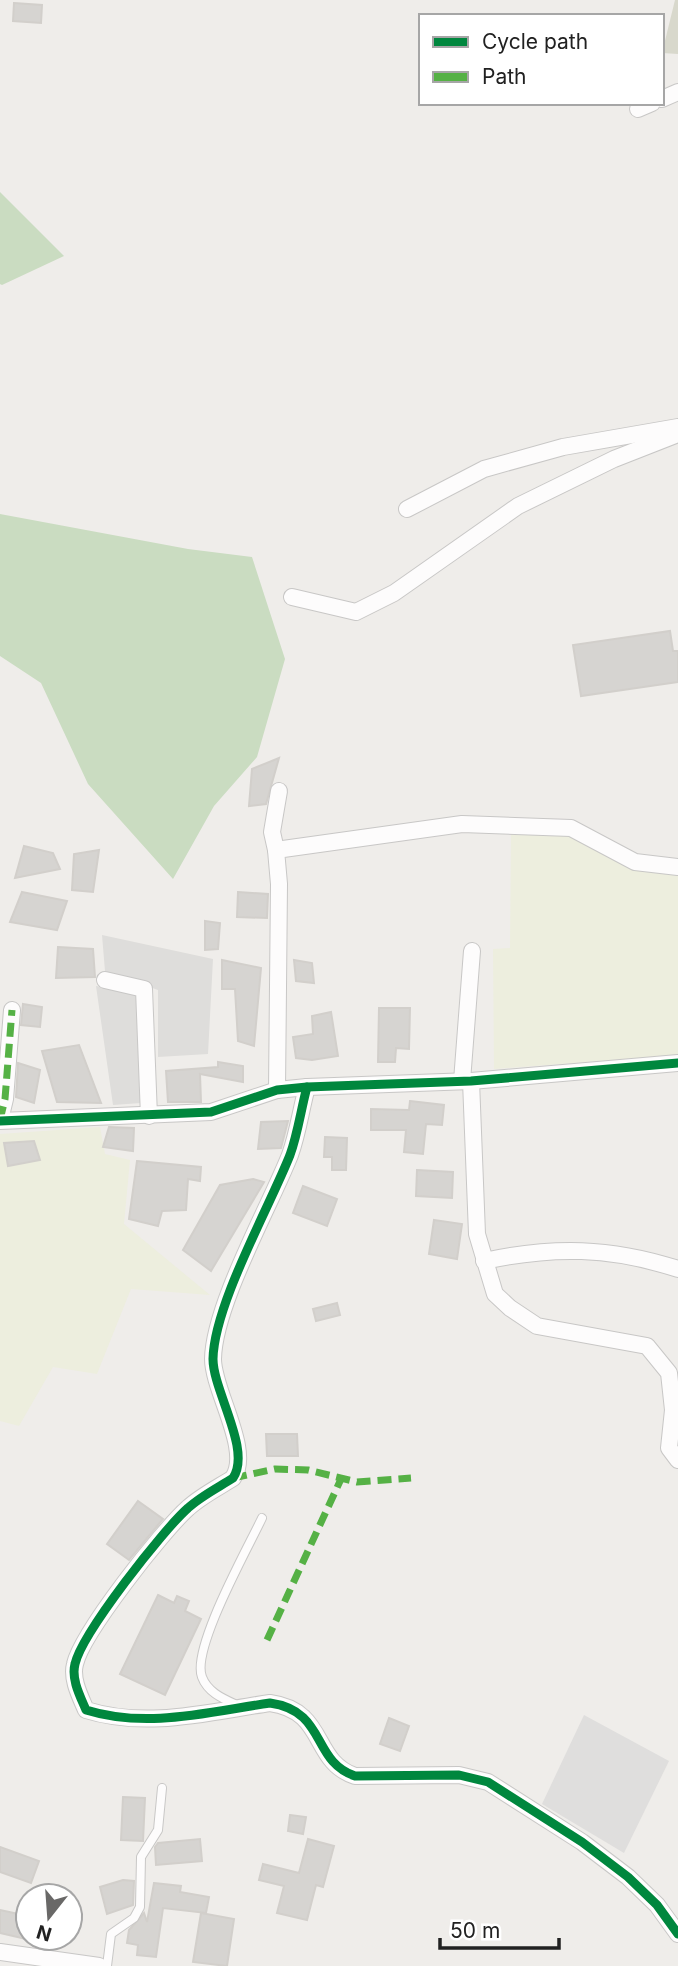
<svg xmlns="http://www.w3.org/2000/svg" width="678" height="1966" font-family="Inter,sans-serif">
<rect width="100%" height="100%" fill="#efedea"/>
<!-- residential -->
<g fill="#dedddb">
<polygon points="102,935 213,959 208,1054 158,1057 158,990 105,971"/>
<polygon points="96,986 136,993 141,1103 113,1105"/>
</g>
<!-- construction -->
<polygon fill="#d8d8cc" points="675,0 678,0 678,54 662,53"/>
<!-- farmland -->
<g fill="#edeede">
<polygon points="571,828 635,862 678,867 678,1055 494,1069 493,949 510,948 511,832"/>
<polygon points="100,1127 105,1154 130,1160 124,1224 210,1295 131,1289 97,1374 53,1367 19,1426 0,1421 0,1134"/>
</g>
<!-- forest -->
<g fill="#cadcc1">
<polygon points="0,192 64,256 2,285 0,284"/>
<polygon points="0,514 188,549 252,557 285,659 257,757 214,806 173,879 88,784 41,683 0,656"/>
</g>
<!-- parking -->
<polygon fill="#dfdedd" points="584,1715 669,1761 624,1853 542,1804"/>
<!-- building -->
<g fill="#d6d4d1" stroke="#d2cfcb" stroke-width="2">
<polygon points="14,3 42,5 41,23 13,21"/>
<polygon points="670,631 673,651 678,651 678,682 581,696 573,645"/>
<polygon points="279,758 266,804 249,806 252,769"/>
<polygon points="24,846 53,853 60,869 15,878"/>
<polygon points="99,850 93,892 72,890 74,854"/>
<polygon points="22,892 67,901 57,930 10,922"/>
<polygon points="238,892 268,894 267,918 237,917"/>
<polygon points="205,921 220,923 218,949 205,950"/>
<polygon points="58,947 93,949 95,977 56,978"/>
<polygon points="222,960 261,968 254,1046 238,1041 235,989 222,989"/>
<polygon points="294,960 312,963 314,983 296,981"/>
<polygon points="23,1004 42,1007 40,1027 21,1025"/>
<polygon points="379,1008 410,1008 409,1049 396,1048 395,1062 378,1062"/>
<polygon points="331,1012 338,1056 312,1060 296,1058 293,1037 313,1034 312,1016"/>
<polygon points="79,1045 101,1103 57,1102 42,1051"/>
<polygon points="218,1062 243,1066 243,1082 200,1074 201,1102 168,1102 166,1071 218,1067"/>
<polygon points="18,1063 40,1070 34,1103 16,1097"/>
<polygon points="410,1101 444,1105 442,1125 426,1124 423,1154 404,1152 406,1130 371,1130 371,1109 409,1110"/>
<polygon points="288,1121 281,1148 258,1149 261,1122"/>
<polygon points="109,1127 134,1128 133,1151 103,1147"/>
<polygon points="325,1137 347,1138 346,1170 332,1170 332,1157 324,1157"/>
<polygon points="34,1141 40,1160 8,1166 4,1143"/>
<polygon points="137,1161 201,1167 200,1181 188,1179 186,1210 162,1211 158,1226 129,1219"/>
<polygon points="417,1170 453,1172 452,1198 416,1196"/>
<polygon points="253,1179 264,1182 211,1271 183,1250 220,1185"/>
<polygon points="303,1186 337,1199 327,1226 293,1213"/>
<polygon points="434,1220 462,1224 457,1259 429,1254"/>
<polygon points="337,1303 340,1315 316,1321 313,1309"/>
<polygon points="266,1434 297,1434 298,1456 267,1456"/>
<polygon points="138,1501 163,1519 129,1560 107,1544"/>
<polygon points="158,1595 174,1603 177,1596 189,1601 185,1611 201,1619 165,1695 120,1674"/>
<polygon points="389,1718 409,1726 400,1751 380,1744"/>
<polygon points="123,1797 145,1798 143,1841 121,1840"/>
<polygon points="290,1815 306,1817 303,1834 288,1831"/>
<polygon points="200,1839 202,1861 156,1865 155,1847 158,1843"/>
<polygon points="308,1839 334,1846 323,1887 316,1885 307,1920 277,1913 284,1886 259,1880 263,1864 299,1873"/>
<polygon points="0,1847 39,1861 31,1883 0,1872"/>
<polygon points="123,1880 134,1881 133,1905 107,1914 100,1887"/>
<polygon points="154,1883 181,1886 180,1892 209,1897 206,1913 163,1908 156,1957 137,1955 138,1945 127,1943 129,1930 144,1913 147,1922"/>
<polygon points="0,1910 28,1916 26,1939 0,1933"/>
<polygon points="201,1913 234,1919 227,1966 193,1962"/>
</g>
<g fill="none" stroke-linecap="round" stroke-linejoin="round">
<defs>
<g id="service">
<path d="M239 1706C224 1699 208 1693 202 1677 191 1649 248 1548 262 1518"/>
<polyline points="107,1966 111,1934 134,1918 140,1907 141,1857 158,1830 162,1788"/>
</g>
<g id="minor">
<polyline points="662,99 678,92"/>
<polyline points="638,109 652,103"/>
<polyline points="407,509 484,469 563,447 678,427"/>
<polyline points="292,597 356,612 394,593 518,506 614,459 678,434"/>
<polyline points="276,850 272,832 279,791"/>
<polyline points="105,980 144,989 149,1116"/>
<polyline points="462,1081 472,951"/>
<polyline points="471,1081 477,1234 495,1294 510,1308 537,1326 647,1346 669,1373 673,1410 669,1448 678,1460"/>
<path d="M307 1087C301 1109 298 1133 290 1155 269 1208 214 1305 213 1359 213 1391 252 1450 233 1478 219 1487 201 1496 188 1508 163 1530 82 1633 75 1664 71 1679 80 1696 86 1710 147 1729 208 1712 270 1703 327 1711 311 1761 355 1776L459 1775 488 1782 582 1842 628 1877 657 1905 678 1934"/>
<polyline points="277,1090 279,884 276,850 462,824 571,828 635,862 678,867"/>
<polyline points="0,1120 5,1099 12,1010"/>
<polyline points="0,1121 211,1112 277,1090 307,1087 471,1081 678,1063"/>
<path d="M484 1261C554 1246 610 1247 678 1269"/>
<polyline points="0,1952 99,1966"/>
</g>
</defs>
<!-- service casing -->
<use href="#service" stroke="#c8c7c6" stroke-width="10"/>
<!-- minor casing -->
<use href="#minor" stroke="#c8c7c6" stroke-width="18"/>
<!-- service -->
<use href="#service" stroke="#fdfcfc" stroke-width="8"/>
<!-- minor -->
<use href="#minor" stroke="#fdfcfc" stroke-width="16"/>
<!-- quiet -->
<g stroke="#55b145" stroke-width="7" stroke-dasharray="14 7" stroke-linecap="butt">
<polyline points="0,1120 5,1099 12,1010"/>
<polyline points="233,1478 275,1469 308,1470 357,1482 411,1478"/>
<polyline points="267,1640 341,1479"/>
</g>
<defs>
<g id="cycleway">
<path d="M307 1087C301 1109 298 1133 290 1155 269 1208 214 1305 213 1359 213 1391 252 1450 233 1478 219 1487 201 1496 188 1508 163 1530 82 1633 75 1664 71 1679 80 1696 86 1710 147 1729 208 1712 270 1703 327 1711 311 1761 355 1776L459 1775 488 1782 582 1842 628 1877 657 1905 678 1934"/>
<polyline points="0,1121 211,1112 277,1090 307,1087 471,1081 678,1063"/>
</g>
</defs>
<!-- cycleway casing -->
<use href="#cycleway" stroke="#fff" stroke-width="13"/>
<!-- cycleway -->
<use href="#cycleway" stroke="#00873e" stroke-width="9"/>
</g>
<!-- legend -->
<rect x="419" y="14" width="245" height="91" fill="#ffffff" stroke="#a6a6a6" stroke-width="2"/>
<rect x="433" y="37" width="35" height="10" fill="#00873e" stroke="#a6a6a6" stroke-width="2"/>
<text x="482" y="49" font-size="21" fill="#212121">Cycle path</text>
<rect x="433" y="72" width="35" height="10" fill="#55b145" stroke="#a6a6a6" stroke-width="2"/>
<text x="482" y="84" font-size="21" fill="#212121">Path</text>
<!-- north arrow -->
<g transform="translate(49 1917) rotate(197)"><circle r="33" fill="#ffffff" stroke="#a6a6a6" stroke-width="2"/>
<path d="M0-5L12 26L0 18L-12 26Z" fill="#696867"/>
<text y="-10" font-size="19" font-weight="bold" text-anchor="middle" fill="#212121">N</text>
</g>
<!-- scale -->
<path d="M440 1938v10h119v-10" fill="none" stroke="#212121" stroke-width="3.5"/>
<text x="450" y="1938" font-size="21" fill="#212121" stroke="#ffffff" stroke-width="5" paint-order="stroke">50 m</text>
</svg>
